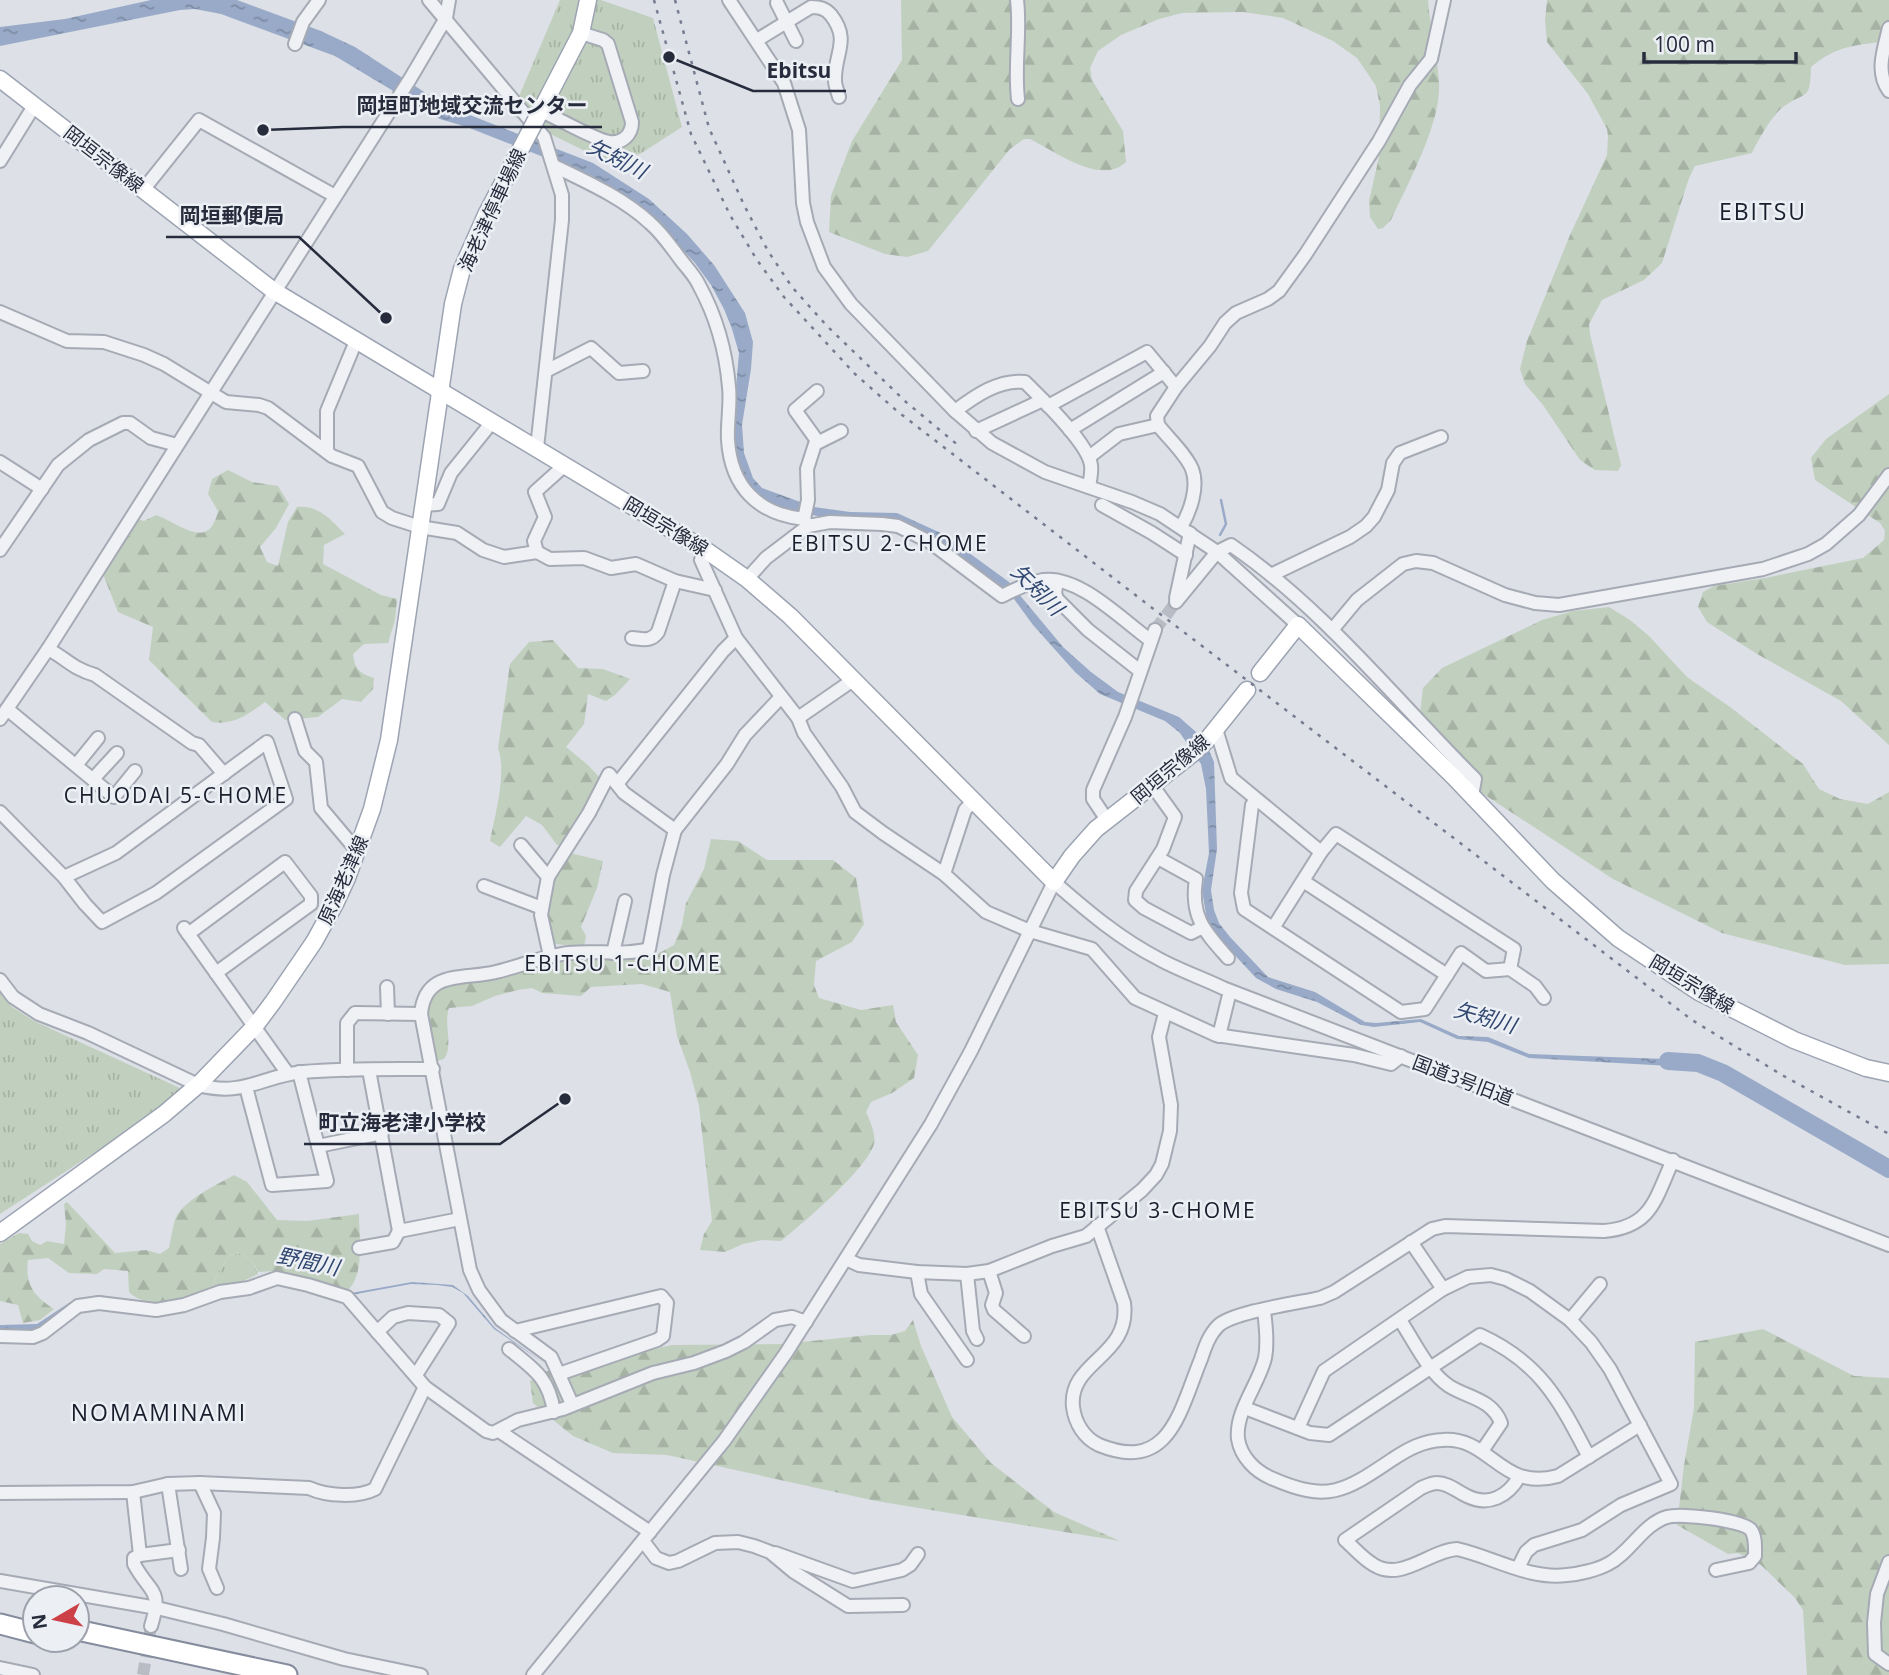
<svg xmlns="http://www.w3.org/2000/svg" width="1889" height="1675" font-family="'Open Sans','Noto Sans JP',sans-serif">
<defs>
<pattern id="grass-tufts" width="24" height="20" patternUnits="userSpaceOnUse" patternTransform="scale(1.75)"><rect width="24" height="20" fill="#c1d0be"/><path d="M3 7l-1-3M5 7V3M7 7l1-3M15 17l-1-3M17 17v-4M19 17l1-3" fill="none" stroke="#a6b3a4"/></pattern>
<pattern id="forest-firs" width="22" height="20" patternUnits="userSpaceOnUse" patternTransform="scale(1.75)"><rect width="22" height="20" fill="#c1d0be"/><path d="M5 1l3.5 6h-7zM16 11l3.5 6h-7z" fill="#a6b3a4"/></pattern>
<pattern id="water-ripples" width="26" height="14" patternUnits="userSpaceOnUse" patternTransform="scale(1.75)"><rect width="26" height="14" fill="#98aac7"/><path d="M2 4q2-2 4 0t4 0M15 11q2-2 4 0t4 0" fill="none" stroke="#7c8ba3"/></pattern>
</defs>
<rect width="100%" height="100%" fill="#dde0e7"/>
<!-- grass -->
<g fill="url(#grass-tufts)">
<polygon points="560,0 601,0 653,18 682,127 640,154 606,161 511,115"/>
<polygon points="0,993 12,1007 34,1021 182,1089 108,1144 0,1214"/>
<polygon points="239,1253 252,1261 258,1274 237,1284 213,1287 218,1272 230,1255"/>
</g>
<!-- forest -->
<g fill="url(#forest-firs)">
<path d="M901 0H1428C1430 27 1437 54 1439 81 1442 122 1408 183 1391 220L1383 228 1378 229 1370 217 1369 201 1379 157 1380 106 1376 86 1357 58 1333 41 1283 18 1243 12 1182 13 1159 19 1121 35 1098 51 1090 68 1092 80 1123 131 1126 162C1101 186 1056 152 1030 139H1024L1010 149 928 251 907 257 885 254 829 232 831 196 852 141 902 60Z"/>
<path d="M1547 0H1889V41C1857 45 1837 45 1811 67 1810 102 1807 90 1783 107 1773 114 1757 142 1752 153L1695 166 1689 178 1662 263 1644 280 1602 300 1589 324 1590 334 1621 465 1618 471 1595 470 1580 460 1543 405 1525 384 1520 369 1527 341 1570 235 1607 155 1608 136 1607 129 1588 94 1547 42 1545 20Z"/>
<polygon points="1889,394 1889,745 1841,701 1757,654 1707,622 1698,607 1703,592 1714,586 1765,578 1863,558 1884,540 1885,531 1880,523 1815,480 1811,458 1826,439"/>
<path d="M228 470 252 482 278 486 289 504 276 528 260 547 267 562 278 566 288 522 297 507C319 505 331 520 345 534L324 545 323 564 381 595 397 599 395 620 388 643 364 644 353 654C355 669 359 673 374 678L373 689 361 702 342 699 318 717 285 720 265 702C249 714 233 726 212 722L149 660 153 627 118 612 103 574 104 563 134 518 144 521 156 515C181 524 209 552 218 511L208 494 212 479Z"/>
<polygon points="1609,607 1630,620 1649,636 1687,677 1730,707 1803,764 1819,789 1840,799 1868,804 1889,792 1889,964 1845,965 1722,933 1613,879 1421,753 1417,740 1423,688 1442,668 1542,620 1573,611"/>
<path d="M553 640 578 668 603 669 630 679 615 695 606 701 588 694 584 724 566 747 588 765 601 779 587 813 577 818V829L567 844 557 845 542 825 526 816 500 847 490 841C495 815 507 773 498 748L510 664 529 642Z"/>
<path d="M711 839 738 841 767 860H833L856 878 864 924 852 942 816 961 814 985 819 998 861 1010 893 1005 896 1022 918 1055 914 1078 892 1093 871 1102 866 1112C870 1121 876 1134 874 1144 867 1169 802 1224 781 1241L762 1240 743 1244 725 1252 700 1250 704 1234 712 1221 699 1106 690 1072 677 1036 670 992 642 984 591 987 581 996 542 993 532 988 518 990 495 996 472 1006 449 1008C443 1024 454 1045 444 1059L437 1061C428 1034 418 1007 441 986L577 957 634 960 654 956 674 945 682 925 686 903 704 869Z"/>
<path d="M570 853 603 861 597 888 581 927 586 936 584 947 555 944C540 930 545 887 556 870 560 864 566 859 570 853Z"/>
<path d="M234 1175 247 1182 277 1220 307 1221 359 1214C359 1236 365 1274 348 1290L321 1281 275 1271 258 1272 252 1261 239 1253 230 1255 218 1272 213 1286C189 1297 152 1314 129 1292L128 1271 104 1269 97 1274 69 1273 48 1258 28 1260C25 1285 34 1296 54 1309L40 1320 23 1323 18 1305 0 1301V1244L19 1233 28 1234 32 1241 40 1245 47 1241 64 1244 66 1224 64 1204 67 1202 115 1253 146 1250 160 1254 169 1248C171 1239 172 1229 175 1220 181 1201 217 1185 234 1175Z"/>
<polygon points="913,1320 921,1346 952,1417 991,1463 1054,1512 1120,1541 876,1501 667,1455 613,1453 573,1436 543,1412 533,1403 530,1381 543,1372 672,1345 782,1344 870,1335 891,1335 905,1331"/>
<polygon points="1763,1329 1854,1376 1889,1378 1889,1675 1807,1675 1803,1610 1795,1598 1761,1565 1738,1553 1728,1554 1677,1525 1684,1465 1694,1408 1695,1342"/>
</g>
<!-- water -->
<g fill="url(#water-ripples)">
<polygon points="151,0 237,0 321,31 355,47 435,99 457,110 593,163 649,199 687,234 714,265 745,313 753,342 751,369 742,425 744,453 753,478 762,488 814,507 850,512 897,513 943,534 1009,582 1063,647 1091,672 1118,692 1179,717 1196,732 1208,748 1214,762 1217,849 1211,890 1214,910 1219,923 1230,937 1268,977 1315,992 1365,1022 1376,1023 1421,1019 1459,1036 1488,1037 1529,1054 1693,1060 1688,1067 1529,1058 1488,1042 1457,1039 1420,1022 1374,1027 1361,1025 1317,1002 1276,989 1256,978 1217,936 1207,920 1202,890 1209,853 1206,789 1201,764 1180,733 1165,721 1100,694 1075,672 1033,625 1014,599 966,561 919,530 827,518 793,511 769,504 742,481 735,460 732,433 739,353 732,329 724,309 711,285 695,263 657,222 574,169 467,127 440,119 335,56 221,14 195,9 180,10 0,46 0,27 65,19"/>
<polygon points="271,1272 310,1280 351,1293 412,1282 453,1285 468,1296 495,1328 547,1365 494,1329 463,1293 452,1287 437,1285 411,1284 351,1295 260,1278 171,1306 100,1299 34,1331 0,1330 0,1325 37,1324 72,1301 98,1295 152,1303 173,1303 242,1284"/>
</g>
<g fill="none" stroke-linecap="round" stroke-linejoin="round">
<!-- stream -->
<polyline stroke="#98aac7" stroke-width="2.5" points="1220,535 1226,524 1221,500"/>
<!-- river -->
<polyline stroke="#98aac7" stroke-width="18" points="1668,1061 1698,1063 1723,1073 1889,1169"/>
<!-- minor-tunnel -->
<g stroke="#b9bcc5" stroke-width="12" stroke-dasharray="12 6" stroke-linecap="butt">
<polyline points="1155,630 1176,602"/>
<polyline points="143,1675 151,1626"/>
</g>
<defs>
<g id="minor">
<polyline points="429,0 544,137 562,195 562,220 537,448"/>
<polyline points="729,0 784,83 799,130 803,203 807,222 824,267 851,304 955,411 992,443 1045,472 1132,502 1160,514 1217,552 1298,625"/>
<path d="M1017 0C1021 33 1014 65 1018 99"/>
<polyline points="777,3 796,41"/>
<path d="M1889 28C1884 49 1875 72 1889 91"/>
<path d="M757 40 811 7C819 7 825 8 831 15 851 41 834 53 835 81 835 86 838 92 839 97"/>
<polyline points="295,44 303,22 319,0"/>
<path d="M541 111C558 118 593 139 609 142 623 144 632 134 632 122L608 44 603 40 581 33"/>
<polyline points="0,161 34,106"/>
<path d="M554 166C587 182 623 198 650 223 662 233 671 247 681 260 687 268 695 276 699 285 716 316 726 352 729 387 731 404 727 422 728 440 731 487 758 514 804 519"/>
<polyline points="143,190 199,120 335,196"/>
<polyline points="0,312 67,341 104,342 144,355 164,364 226,402 259,405 268,408 332,456 358,466 382,512 392,518 420,527 457,533 483,550 504,557 537,552 550,559 584,558 611,568 636,564 675,581 715,590"/>
<polyline points="548,370 591,348 619,373 643,371"/>
<polyline points="817,391 795,410 818,442"/>
<polyline points="1048,406 1147,352 1176,387"/>
<path d="M955 411C975 396 999 379 1025 382 1041 398 1088 443 1091 465 1092 472 1090 480 1089 487"/>
<polyline points="1070,430 1164,372"/>
<polyline points="976,431 1043,400"/>
<polyline points="327,452 327,411 356,341"/>
<polyline points="1089,457 1119,434 1158,425"/>
<polyline points="0,462 42,489"/>
<polyline points="423,505 438,504 451,473 492,422"/>
<polyline points="1102,505 1152,533 1186,555"/>
<polyline points="808,526 804,519 808,500 807,469 815,444 841,431"/>
<path d="M1181 527C1190 512 1199 487 1192 469 1186 454 1168 438 1158 425L1157 416 1176 387 1210 346 1225 323 1236 313 1268 299 1279 291 1305 255 1379 141 1410 85 1431 59 1444 0"/>
<polyline points="0,550 58,465 89,440 123,423 130,423 151,438 177,445"/>
<polyline points="707,551 701,560 736,638 798,718 804,733 842,787 855,812 883,833 944,874 986,912 1030,931 1092,949 1135,998 1216,1035 1354,1055 1391,1064 1401,1056"/>
<polyline points="537,552 534,541 545,517 535,492 565,465"/>
<polyline points="1271,575 1350,537 1366,526 1374,517 1388,490 1393,463 1400,453 1441,437"/>
<path d="M747 579 766 558 808 526 830 522 882 524 898 526 930 542 1002 596C1015 589 1028 583 1043 580 1079 575 1122 620 1150 640"/>
<polyline points="1057,581 1055,593 1057,599 1088,630 1140,671"/>
<polyline points="1176,598 1190,533"/>
<path d="M1176 602 1217 552 1231 545C1324 609 1395 699 1475 779L1472 796"/>
<polyline points="1332,630 1357,600 1403,564 1416,561 1433,563 1505,595 1535,603 1559,605 1763,569 1808,554 1826,544 1859,515 1889,475"/>
<path d="M632 638C643 639 651 642 658 632L675 581"/>
<path d="M48 649C67 659 73 669 95 675L192 743 199 745 224 774"/>
<polyline points="7,709 114,797 135,771"/>
<polyline points="798,718 853,680"/>
<polyline points="0,719 48,649 410,79 446,18 449,0"/>
<polyline points="295,719 305,751 316,762 321,808 358,852"/>
<polyline points="1216,729 1231,778 1321,852"/>
<polyline points="77,764 98,738"/>
<polyline points="93,779 117,753"/>
<polyline points="617,784 723,651 736,638"/>
<polyline points="1152,785 1175,817 1163,849 1136,891 1135,900 1144,908 1191,933 1201,928"/>
<polyline points="1256,799 1252,805 1241,893 1244,909 1401,1012 1425,1009 1461,953 1486,971 1510,969 1535,986 1544,998"/>
<polyline points="0,812 64,877 85,904 102,922 156,893 286,799 267,742 116,853 64,877"/>
<polyline points="1107,820 1093,799 1093,790 1125,717 1155,630"/>
<polyline points="521,845 548,877 541,915 550,956"/>
<path d="M1158 858 1196 879C1190 917 1205 932 1228 958"/>
<polyline points="944,874 965,810 973,801"/>
<polyline points="548,877 589,813 609,774 624,793 675,830"/>
<polyline points="1303,881 1447,975"/>
<polyline points="484,886 542,908"/>
<polyline points="184,928 288,1074"/>
<polyline points="1273,928 1321,852 1336,834 1514,949 1510,969"/>
<polyline points="188,934 285,862 311,896 311,904 216,973"/>
<polyline points="613,953 625,901"/>
<path d="M0 980 13 997 39 1014 88 1033 198 1085C245 1097 261 1076 303 1072 346 1068 390 1069 433 1069"/>
<polyline points="387,987 388,1014"/>
<polyline points="1219,1036 1230,991"/>
<polyline points="347,1070 347,1023 355,1013 421,1014"/>
<polyline points="369,1070 399,1231 460,1219"/>
<polyline points="246,1087 272,1185 327,1181 299,1072"/>
<polyline points="318,1146 382,1133"/>
<path d="M1097 1226 1124 1303C1131 1357 1068 1361 1073 1407 1075 1423 1084 1438 1099 1445 1170 1474 1180 1410 1201 1359 1205 1347 1209 1335 1218 1326 1232 1312 1297 1303 1320 1298L1334 1292 1432 1229 1445 1226 1604 1231C1652 1227 1655 1199 1673 1160"/>
<polyline points="1411,1242 1443,1289"/>
<polyline points="359,1248 393,1242 399,1231"/>
<polyline points="846,1259 859,1265 917,1272 967,1274 989,1271 1052,1246 1086,1236 1142,1190 1156,1175 1162,1164 1170,1131 1171,1105 1159,1037 1165,1013"/>
<polyline points="989,1271 996,1293 992,1305 994,1310 1024,1336"/>
<polyline points="917,1272 921,1294 967,1360"/>
<polyline points="967,1274 973,1331 977,1339"/>
<path d="M1264 1311C1266 1326 1268 1343 1265 1358 1259 1384 1235 1411 1238 1439 1241 1457 1255 1471 1271 1478 1328 1503 1344 1492 1393 1459 1408 1449 1423 1441 1442 1440 1491 1436 1500 1492 1558 1476L1640 1425"/>
<path d="M1400 1320C1414 1341 1428 1372 1449 1386 1468 1398 1492 1399 1501 1423L1482 1451"/>
<polyline points="1570,1320 1600,1284"/>
<polyline points="515,1331 661,1296 667,1303 663,1336 657,1340 559,1374"/>
<polyline points="377,1332 393,1317 408,1313 439,1315 449,1323 416,1375"/>
<polyline points="0,1336 33,1337 43,1333 78,1306 99,1303 156,1310 184,1305 220,1292 249,1288 277,1278 308,1285 347,1297 425,1387 486,1431 493,1433 518,1420 563,1409 653,1373 694,1363 726,1351 744,1342 775,1320 792,1317 806,1322"/>
<path d="M509 1349C534 1369 549 1378 554 1412"/>
<path d="M572 1404 551 1357 501 1320 479 1290 470 1270 421 1014C425 969 464 980 496 972 521 966 543 956 569 953 596 950 623 956 649 949L663 875 675 830 727 764 745 735 781 697"/>
<path d="M1245 1408 1310 1433 1329 1435 1480 1335C1541 1363 1559 1400 1589 1457"/>
<polyline points="1298,1428 1324,1371 1443,1289 1468,1277 1491,1275 1506,1279 1530,1291 1570,1320 1591,1342 1610,1369 1671,1484 1621,1505 1582,1530 1534,1545 1526,1552 1518,1568"/>
<polyline points="499,1431 650,1532"/>
<path d="M1519 1477C1508 1496 1489 1507 1467 1496 1458 1492 1448 1483 1437 1483 1431 1483 1426 1486 1421 1488L1345 1540C1354 1548 1363 1559 1374 1565 1401 1582 1429 1551 1457 1549 1493 1557 1529 1580 1567 1575 1579 1574 1597 1570 1608 1564 1630 1553 1643 1524 1667 1517 1680 1513 1743 1520 1751 1530 1756 1537 1755 1548 1755 1556L1749 1563 1716 1570"/>
<polyline points="200,1483 214,1513 213,1538 209,1569 217,1588"/>
<polyline points="168,1484 181,1569"/>
<path d="M133 1492 140 1555 134 1558V1564C150 1594 163 1588 151 1626"/>
<path d="M0 1493 133 1492 168 1484 200 1483 309 1488C326 1496 358 1498 375 1489L425 1387"/>
<polyline points="643,1541 656,1558 669,1563 678,1561 715,1543 738,1542 754,1546 770,1552 794,1572 848,1606 903,1605"/>
<polyline points="775,1553 853,1581 902,1570 910,1565 918,1554"/>
<polyline points="140,1555 179,1550"/>
<polyline points="1889,1562 1877,1594 1874,1623 1875,1654 1889,1664"/>
<polyline points="0,1581 157,1608 223,1624 344,1659 421,1675"/>
<polyline points="0,1668 33,1675"/>
<path d="M533 1675 724 1441 786 1353 931 1124 971 1051 1054 882C1087 911 1120 939 1159 959 1179 970 1202 978 1223 988L1889 1245"/>
</g>
<g id="major">
<polyline points="0,79 274,291 707,551 747,579 790,616 1054,882 1072,856 1096,829 1192,754 1207,740 1247,690"/>
<polyline points="538,116 581,33 588,0"/>
<polyline points="1260,673 1298,625 1454,777 1553,881 1618,938 1699,992 1794,1040 1866,1068 1889,1073"/>
<polyline points="0,1233 164,1114 198,1085 255,1026 273,1002 314,942 335,904 347,878 372,809 389,740 453,304 462,269 486,215"/>
</g>
<g id="highway">
<polyline points="0,1624 35,1633"/>
<polyline points="77,1630 287,1675"/>
</g>
</defs>
<!-- minor casing -->
<use href="#minor" stroke="#a6aab4" stroke-width="16"/>
<!-- major casing -->
<use href="#major" stroke="#9ca3b2" stroke-width="19"/>
<!-- highway casing -->
<use href="#highway" stroke="#848c9d" stroke-width="23"/>
<!-- minor -->
<use href="#minor" stroke="#eff1f5" stroke-width="12"/>
<!-- major -->
<use href="#major" stroke="#fff" stroke-width="16"/>
<!-- highway -->
<use href="#highway" stroke="#fff" stroke-width="19"/>
<!-- rail -->
<g stroke="#767d90" stroke-width="2.5" stroke-dasharray="3.5 7" stroke-linecap="butt">
<polyline points="654,0 691,134 730,215 757,260 784,297 855,374 897,411 1147,604 1692,1020 1782,1075 1889,1134"/>
<polyline points="675,0 709,128 744,205 768,251 792,287 827,326 906,402 959,446"/>
</g>
<defs>
<polyline id="major-bridge" points="486,215 538,116"/>
</defs>
<!-- major-bridge casing -->
<use href="#major-bridge" stroke="#9ca3b2" stroke-width="19" stroke-linecap="butt"/>
<!-- major-bridge -->
<use href="#major-bridge" stroke="#fff" stroke-width="16"/>
</g>
<g text-anchor="middle" stroke-width="5" stroke-linejoin="round" paint-order="stroke">
<!-- street labels -->
<g font-size="19" fill="#272c3d" stroke="#eceff4">
<text transform="translate(104 159) rotate(38)" y="7">岡垣宗像線</text>
<text transform="translate(492 210) rotate(-65)" y="7">海老津停車場線</text>
<text transform="translate(666 526) rotate(31)" y="7">岡垣宗像線</text>
<text transform="translate(1170 769) rotate(-40)" y="7">岡垣宗像線</text>
<text transform="translate(343 880) rotate(-66)" y="7">原海老津線</text>
<text transform="translate(1692 984) rotate(31)" y="7">岡垣宗像線</text>
<text transform="translate(1463 1080) rotate(21)" y="7">国道3号旧道</text>
</g>
<!-- water labels -->
<g font-size="21" font-style="italic" fill="#314770" stroke="#eceff4">
<text transform="translate(617 159) rotate(26)" y="7">矢矧川</text>
<text transform="translate(1037 590) rotate(45)" y="7">矢矧川</text>
<text transform="translate(1485 1018) rotate(16)" y="7">矢矧川</text>
<text transform="translate(308 1262) rotate(12)" y="7">野間川</text>
</g>
<!-- neighbourhood labels -->
<g font-size="21" letter-spacing="2" fill="#191e2d" stroke="#eceff4">
<text x="890" y="551">EBITSU 2-CHOME</text>
<text x="176" y="803">CHUODAI 5-CHOME</text>
<text x="623" y="971">EBITSU 1-CHOME</text>
<text x="1158" y="1218">EBITSU 3-CHOME</text>
</g>
<!-- quarter labels -->
<g font-size="23" letter-spacing="2" fill="#191e2d" stroke="#eceff4">
<text x="1763" y="220">EBITSU</text>
<text x="159" y="1421">NOMAMINAMI</text>
</g>
</g>
<!-- callouts -->
<path fill="none" stroke="#272c3d" stroke-width="2.5" d="M669 57L753 91H846M263 130L343 127H602M386 318L299 237H166M565 1099L500 1144H304"/>
<g fill="#272c3d" stroke="#eceff4" stroke-width="2.5">
<circle cx="669" cy="57" r="7"/>
<circle cx="263" cy="130" r="7"/>
<circle cx="386" cy="318" r="7"/>
<circle cx="565" cy="1099" r="7"/>
</g>
<g font-size="21" text-anchor="middle" font-weight="bold" fill="#272c3d" stroke="#eceff4" stroke-width="5" stroke-linejoin="round" paint-order="stroke">
<text x="799" y="78">Ebitsu</text>
<text x="472" y="113">岡垣町地域交流センター</text>
<text x="232" y="223">岡垣郵便局</text>
<text x="402" y="1130">町立海老津小学校</text>
</g>
<!-- north arrow -->
<g transform="translate(56 1619) rotate(261)"><circle r="33" fill="#eceff4" stroke="#9da1ab" stroke-width="2"/>
<path d="M0-5L12 26L0 18L-12 26Z" fill="#cc4148"/>
<text y="-10" font-size="19" font-weight="bold" text-anchor="middle" fill="#272c3d">N</text>
</g>
<!-- scale -->
<path d="M1644 52v10h152v-10" fill="none" stroke="#272c3d" stroke-width="3.5"/>
<text x="1654" y="52" font-size="21" fill="#272c3d" stroke="#eceff4" stroke-width="5" paint-order="stroke">100 m</text>
</svg>
